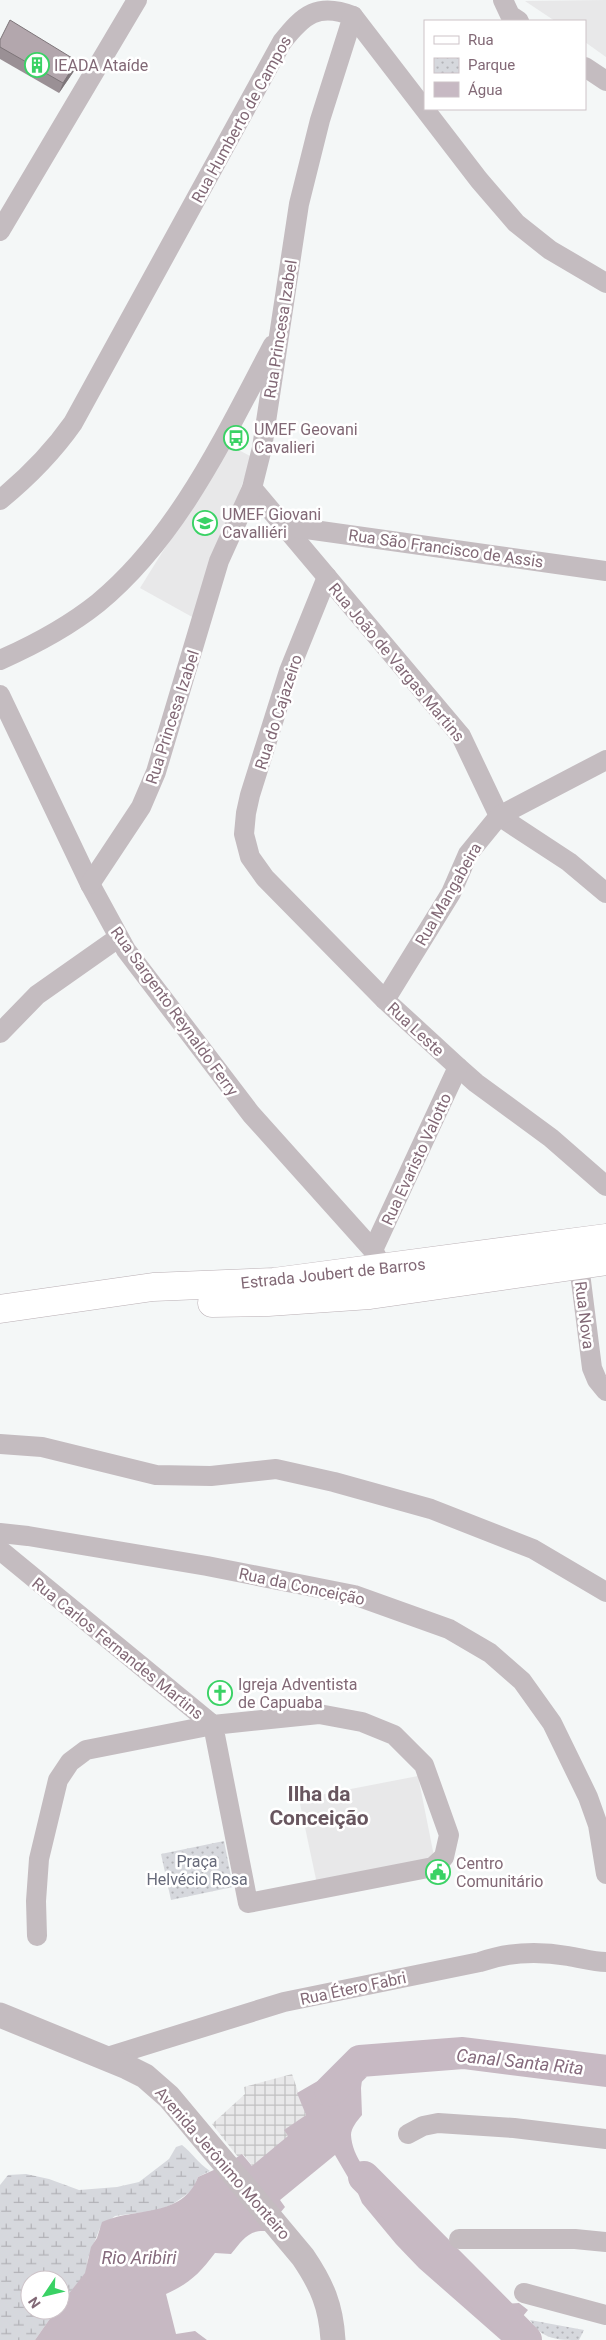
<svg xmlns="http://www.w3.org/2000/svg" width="606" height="2340" font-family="Roboto,sans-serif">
<defs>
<pattern id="industrial-grid" width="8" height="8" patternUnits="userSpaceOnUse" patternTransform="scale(1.25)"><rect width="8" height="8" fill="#e8e8e9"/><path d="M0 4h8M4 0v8" fill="none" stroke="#c1c0c1"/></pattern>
<pattern id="wetland-marsh" width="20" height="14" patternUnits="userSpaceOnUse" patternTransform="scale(1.25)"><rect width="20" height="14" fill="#d6d8dd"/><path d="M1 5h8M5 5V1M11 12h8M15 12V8" fill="none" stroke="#b3b3b8"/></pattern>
<pattern id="park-dots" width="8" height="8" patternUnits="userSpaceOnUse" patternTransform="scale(1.25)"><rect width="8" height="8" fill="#d6d8dd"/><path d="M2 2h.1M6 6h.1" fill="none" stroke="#b3b3b8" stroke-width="1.8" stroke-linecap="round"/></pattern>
</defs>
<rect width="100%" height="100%" fill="#f4f7f7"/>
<!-- built -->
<g fill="#e8e8e9">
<polygon points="606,0 606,57 585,42 585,21 555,21 525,1"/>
<polygon points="229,445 252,457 194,618 140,588"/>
<polygon points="418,1776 435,1861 317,1884 299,1799"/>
</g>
<!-- industrial -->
<polygon fill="url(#industrial-grid)" points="292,2074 306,2115 285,2130 288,2136 280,2201 243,2154 238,2157 212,2124 245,2094 244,2087"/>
<!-- wetland -->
<path fill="url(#wetland-marsh)" d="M182 2145C193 2154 197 2162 210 2171L198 2177 193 2190 173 2204 159 2210 115 2216 100 2228 88 2258 86 2273 60 2305V2280H30V2310H56L35 2340H0V2185L8 2175 26 2174 49 2179 79 2190 117 2187 139 2182 169 2159 176 2147Z"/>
<!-- park -->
<g fill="url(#park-dots)">
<polygon points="224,1841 233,1887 171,1900 161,1854"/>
<path d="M530 2320 584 2330 579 2340C558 2340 542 2340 530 2320Z"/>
</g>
<!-- water -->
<path fill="#c7b9c3" d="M361 2056 363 2072 361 2088 362 2115C357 2121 351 2128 351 2135 352 2157 370 2176 383 2192 395 2207 406 2224 417 2239L435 2238 438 2251 444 2260 490 2297 505 2304 519 2303 528 2310 523 2316 524 2332 534 2340H501L419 2268 396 2244 362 2203 355 2186 349 2179 335 2155 280 2200 285 2207 265 2231C248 2230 242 2241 231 2254L215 2253C199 2274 190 2283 166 2294L176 2334 195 2331 207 2340H35L56 2310H60V2305L85 2273 91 2247 97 2238 102 2222C135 2207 183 2218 198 2177L225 2165 242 2154 252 2166 288 2136 284 2130 306 2115 297 2093Z"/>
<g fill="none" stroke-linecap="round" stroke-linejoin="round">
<!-- river -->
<g stroke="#c7b9c3" stroke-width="32">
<polyline points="330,2091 360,2061 463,2053 606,2071"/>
<polyline points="364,2177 526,2340"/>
</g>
<defs>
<g id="secondary">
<polyline points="212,1303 268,1302 370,1295 606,1261"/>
<polyline points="0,1309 153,1287 274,1282 606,1238"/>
</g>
</defs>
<!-- secondary casing -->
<use href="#secondary" stroke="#b9afb4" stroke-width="29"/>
<!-- minor -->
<g stroke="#c4bcc0" stroke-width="20">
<polyline points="503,0 510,15 519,21"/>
<polyline points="585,67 606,81"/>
<polyline points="0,231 137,0"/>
<polyline points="252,488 461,736 499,816 569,862 606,893"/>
<path d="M0 500C28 477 52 453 73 423L282 42C303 15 318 2 353 16L479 180 516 223 550 250 606 283"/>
<polyline points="285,526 606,571"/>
<polyline points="327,577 289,671 250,795 246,813 244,834 250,857 265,878 385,1000 458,1067 476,1083 551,1138 606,1186"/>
<path d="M0 660C34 645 68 627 98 603 179 536 225 435 273 345"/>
<polyline points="0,695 90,884 126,950 251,1114 373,1250 383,1269"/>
<polyline points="90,884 141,807 156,772 219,561 252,488 262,448 299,204 320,120 353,16"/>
<polyline points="385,1000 451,893 468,854 499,816 606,760"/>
<polyline points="0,1033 37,995 118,938"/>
<polyline points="373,1250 458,1067"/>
<polyline points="579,1265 592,1368 597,1380 606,1391"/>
<polyline points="0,1444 42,1447 156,1475 211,1476 276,1469 334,1482 431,1509 533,1549 606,1592"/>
<polyline points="0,1533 28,1536 207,1566 354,1595 449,1629 490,1653 522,1681 552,1723 588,1797 598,1825 606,1874"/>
<polyline points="0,1550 213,1725 248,1903 433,1867 444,1857 449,1835 424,1765 394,1735 362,1722 319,1714 213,1725 86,1750 70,1762 58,1780 39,1859 36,1901 37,1936"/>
<path d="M104 2058 284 2002 480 1962C508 1952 539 1951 568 1956 581 1958 593 1962 606 1962"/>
<polyline points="408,2134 423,2126 438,2123 514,2128 606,2139"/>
<polyline points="459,2239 575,2239 606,2242"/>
<polyline points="524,2293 606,2315"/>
</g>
<!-- tertiary -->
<path stroke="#c4bcc0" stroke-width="25" d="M0 2015 127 2067 145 2076 169 2097 303 2257C322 2285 331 2306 333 2340"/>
<!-- secondary -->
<use href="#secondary" stroke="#fff" stroke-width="28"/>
</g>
<!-- wall -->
<polygon fill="#9a9095" points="0,40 77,61 74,71 59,93 0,59"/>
<!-- shaded-wall -->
<polygon fill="#7d7579" points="77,61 74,71 59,93 63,83"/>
<!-- building -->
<polygon fill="#b3a7ad" stroke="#7d7579" points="10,20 77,61 63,83 0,47 0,40"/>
<!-- icons -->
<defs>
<symbol id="building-ring" viewBox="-11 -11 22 22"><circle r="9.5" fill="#fff" stroke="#3ad265" stroke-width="1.5"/><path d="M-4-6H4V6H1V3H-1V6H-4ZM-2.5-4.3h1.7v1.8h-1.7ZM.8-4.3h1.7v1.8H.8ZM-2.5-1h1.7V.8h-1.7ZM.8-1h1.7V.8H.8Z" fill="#3ad265"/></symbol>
<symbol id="bus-ring" viewBox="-11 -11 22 22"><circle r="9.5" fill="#fff" stroke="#3ad265" stroke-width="1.5"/><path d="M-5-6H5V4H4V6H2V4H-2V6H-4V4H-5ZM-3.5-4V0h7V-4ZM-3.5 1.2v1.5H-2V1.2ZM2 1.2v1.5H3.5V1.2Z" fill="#3ad265"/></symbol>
<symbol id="school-ring" viewBox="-11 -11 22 22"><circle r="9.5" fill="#fff" stroke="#3ad265" stroke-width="1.5"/><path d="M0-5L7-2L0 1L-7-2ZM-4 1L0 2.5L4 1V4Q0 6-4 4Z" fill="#3ad265"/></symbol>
<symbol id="church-ring" viewBox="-11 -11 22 22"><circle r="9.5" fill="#fff" stroke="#3ad265" stroke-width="1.5"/><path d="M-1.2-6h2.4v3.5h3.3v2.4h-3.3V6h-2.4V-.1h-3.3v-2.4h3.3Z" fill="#3ad265"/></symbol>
<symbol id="civic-ring" viewBox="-11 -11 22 22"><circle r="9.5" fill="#fff" stroke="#3ad265" stroke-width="1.5"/><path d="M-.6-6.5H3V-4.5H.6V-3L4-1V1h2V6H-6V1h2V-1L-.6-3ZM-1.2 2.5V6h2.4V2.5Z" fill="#3ad265"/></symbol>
</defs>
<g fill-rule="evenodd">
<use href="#building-ring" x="23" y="51" width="28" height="28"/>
<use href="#bus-ring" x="222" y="424" width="28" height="28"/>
<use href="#school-ring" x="191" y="509" width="28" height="28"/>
<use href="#church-ring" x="206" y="1679" width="28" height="28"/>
<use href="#civic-ring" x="424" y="1858" width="28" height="28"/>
</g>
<g text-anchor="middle" stroke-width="5" stroke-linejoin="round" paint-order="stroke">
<!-- poi labels -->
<g font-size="16" fill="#826976" stroke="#fff" text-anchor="start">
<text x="54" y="71">IEADA Ataíde</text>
<text x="254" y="435">UMEF Geovani<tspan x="254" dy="18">Cavalieri</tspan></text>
<text x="222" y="520">UMEF Giovani<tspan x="222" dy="18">Cavalliéri</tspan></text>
<text x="238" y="1690">Igreja Adventista<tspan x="238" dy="18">de Capuaba</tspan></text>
<text x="456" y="1869">Centro<tspan x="456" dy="18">Comunitário</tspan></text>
</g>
<!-- street labels -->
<g font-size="16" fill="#826976" stroke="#fff">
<text transform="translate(241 119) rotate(-61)" y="6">Rua Humberto de Campos</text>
<text transform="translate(280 329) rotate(-81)" y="6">Rua Princesa Izabel</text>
<text transform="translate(446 548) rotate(8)" y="6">Rua São Francisco de Assis</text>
<text transform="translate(397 662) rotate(50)" y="6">Rua João de Vargas Martins</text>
<text transform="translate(278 712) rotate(-72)" y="6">Rua do Cajazeiro</text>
<text transform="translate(172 717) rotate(-72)" y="6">Rua Princesa Izabel</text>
<text transform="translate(448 894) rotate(-60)" y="6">Rua Mangabeira</text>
<text transform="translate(175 1011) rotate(54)" y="6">Rua Sargento Reynaldo Ferry</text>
<text transform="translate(416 1029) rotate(43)" y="6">Rua Leste</text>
<text transform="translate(416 1159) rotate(-65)" y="6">Rua Evaristo Valotto</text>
<text transform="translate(333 1273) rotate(-6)" y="6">Estrada Joubert de Barros</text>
<text transform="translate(585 1315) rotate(83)" y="6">Rua Nova</text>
<text transform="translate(302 1586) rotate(12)" y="6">Rua da Conceição</text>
<text transform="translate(118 1648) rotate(39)" y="6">Rua Carlos Fernandes Martins</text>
<text transform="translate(353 1988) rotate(-12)" y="6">Rua Étero Fabri</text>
<text transform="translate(223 2163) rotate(49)" y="6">Avenida Jerônimo Monteiro</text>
</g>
<!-- park labels -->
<g font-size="16" fill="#676a7a" stroke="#fff">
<text x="197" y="1867">Praça<tspan x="197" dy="18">Helvécio Rosa</tspan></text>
</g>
<!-- water labels -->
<g font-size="18" font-style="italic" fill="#856a7c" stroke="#fff">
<text transform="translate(520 2062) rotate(6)" y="6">Canal Santa Rita</text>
<text x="139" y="2264">Rio Aribiri</text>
</g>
<!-- district labels -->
<g font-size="21" font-weight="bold" fill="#68565f" stroke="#fff">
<text x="319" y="1801">Ilha da<tspan x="319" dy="24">Conceição</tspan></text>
</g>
</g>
<!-- legend -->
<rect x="424" y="20" width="162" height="90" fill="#ffffff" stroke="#cdc3c8"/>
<rect x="434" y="36" width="25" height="8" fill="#ffffff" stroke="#cdc3c8"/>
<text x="468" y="45" font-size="15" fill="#826976">Rua</text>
<rect x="434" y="58" width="25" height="15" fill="url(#park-dots)" stroke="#cdc3c8"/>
<text x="468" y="70" font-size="15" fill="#826976">Parque</text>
<rect x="434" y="82" width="25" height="15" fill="#c7b9c3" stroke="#cdc3c8"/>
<text x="468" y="95" font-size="15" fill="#826976">Água</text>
<!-- north arrow -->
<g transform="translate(45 2295) rotate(235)"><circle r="24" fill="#ffffff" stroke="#cdc3c8"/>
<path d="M0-4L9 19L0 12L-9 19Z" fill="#3ad265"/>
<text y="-8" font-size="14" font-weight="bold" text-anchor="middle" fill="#826976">N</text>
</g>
</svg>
